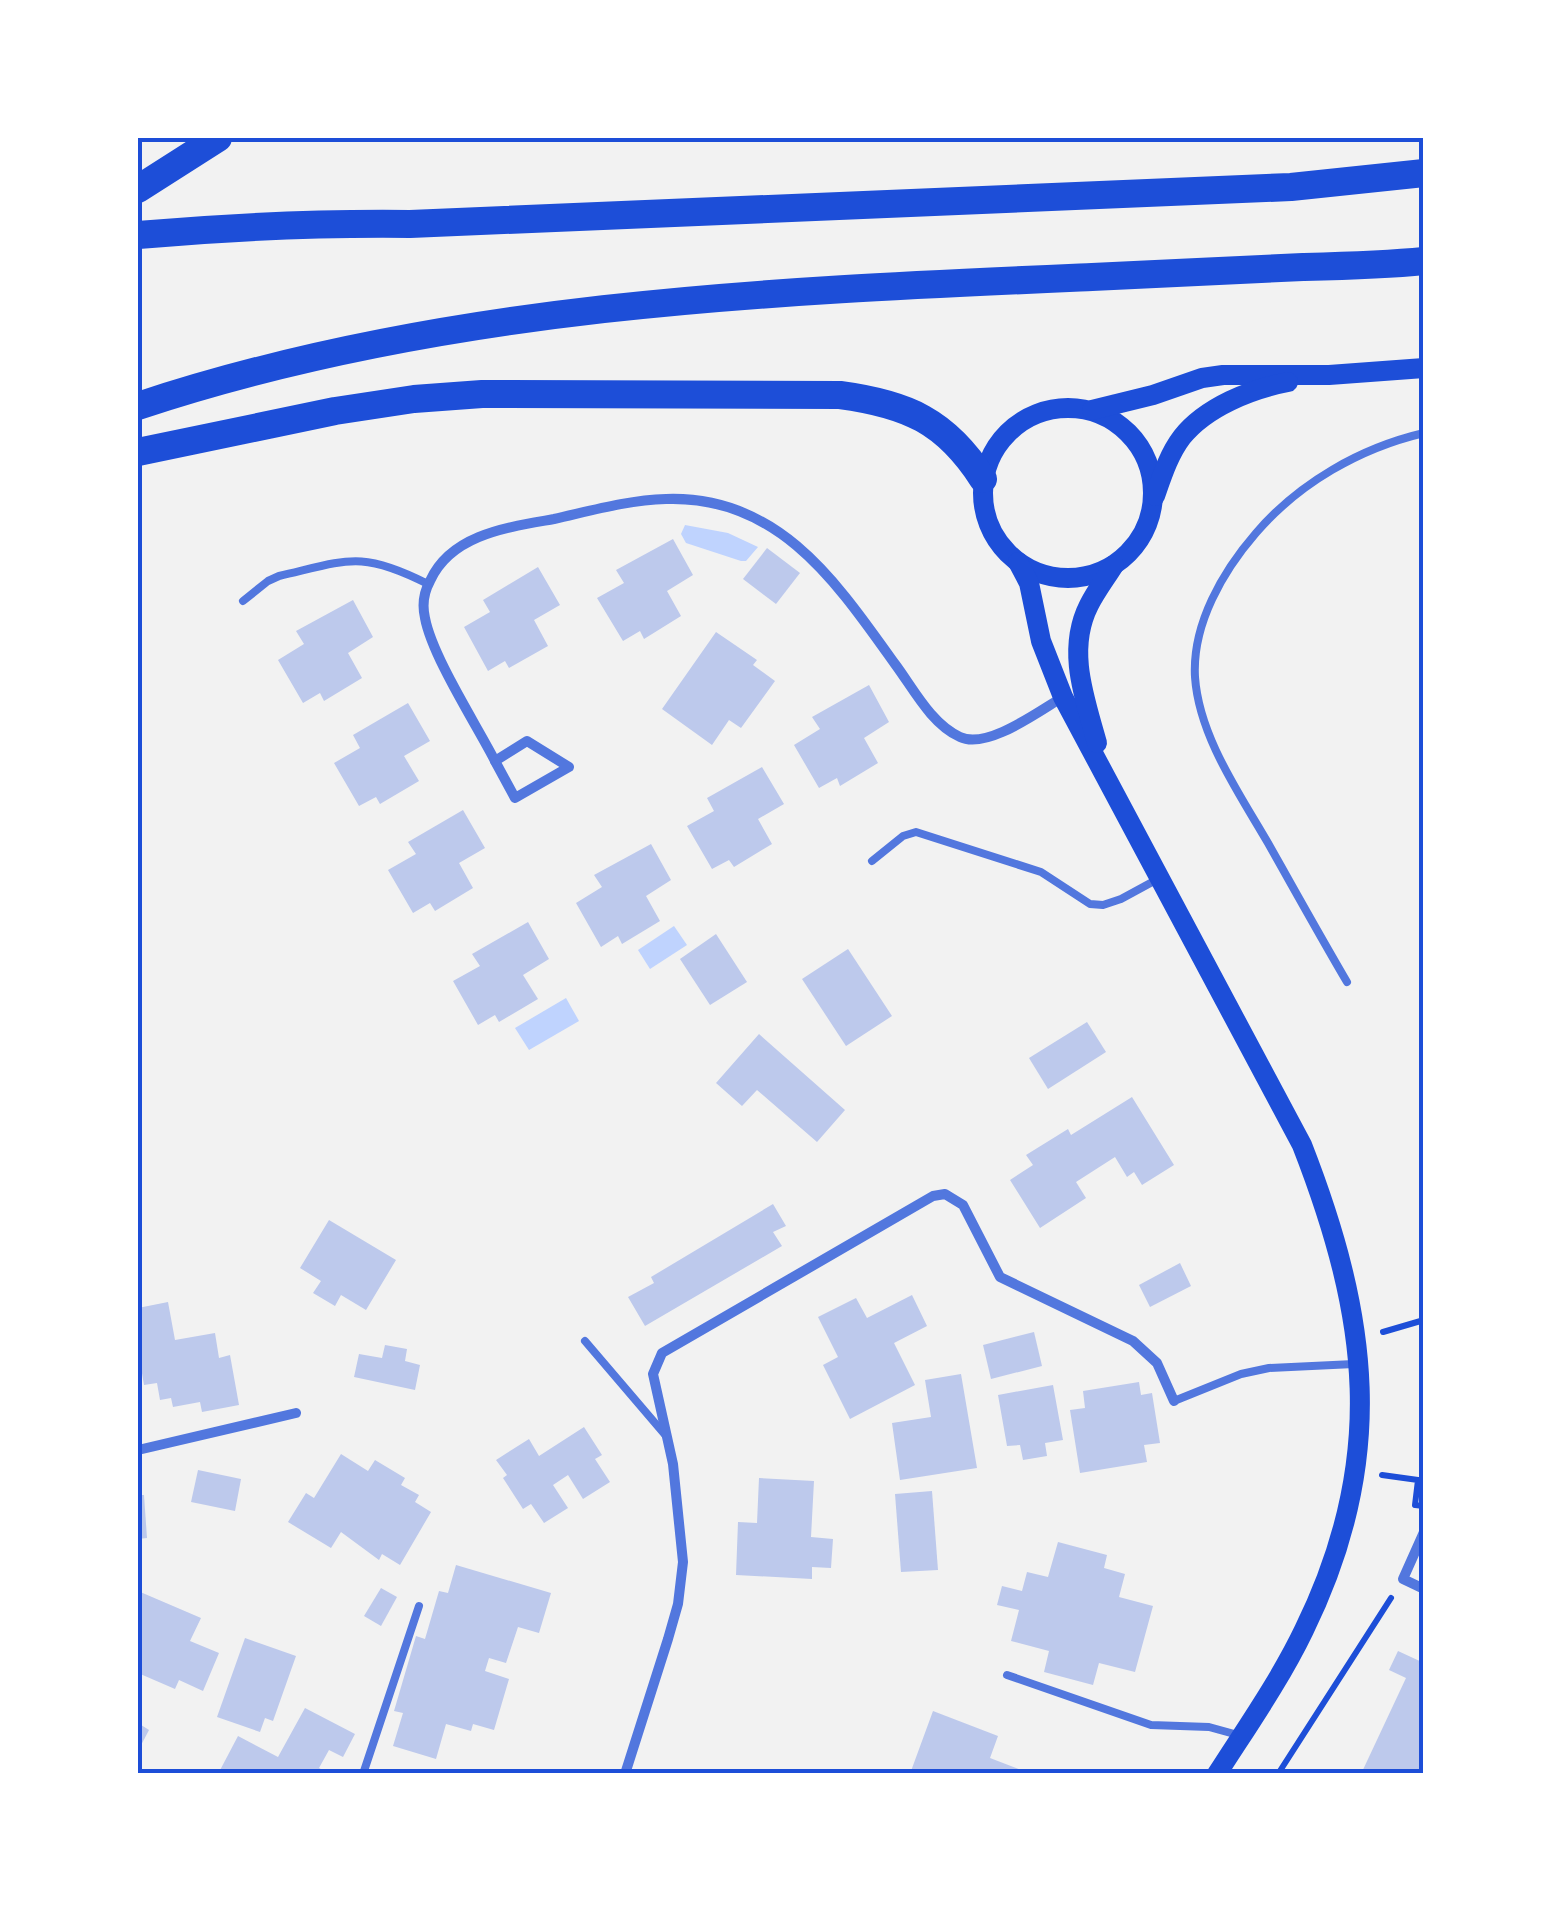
<svg xmlns="http://www.w3.org/2000/svg" width="1561" height="1911" font-family="'Fira Sans',sans-serif">
<rect width="100%" height="100%" fill="#f2f2f2"/>
<!-- water -->
<g fill="#bfd3fe">
<polygon points="685,525 728,533 758,547 746,561 741,561 686,543 681,534"/>
<polygon points="674,926 687,945 650,969 638,950"/>
<polygon points="566,998 579,1021 529,1050 515,1028"/>
</g>
<!-- building -->
<g fill="#bdc9ec">
<polygon points="673,539 693,575 667,591 681,616 644,639 640,631 623,641 597,598 624,583 616,570"/>
<polygon points="767,548 800,573 776,604 743,579"/>
<polygon points="538,567 560,605 534,620 548,646 509,668 505,661 488,671 464,627 490,612 483,600"/>
<polygon points="353,600 373,637 348,653 362,678 324,701 320,693 303,703 278,660 304,644 296,631"/>
<polygon points="716,632 757,660 753,665 775,681 741,728 729,720 712,745 662,709"/>
<polygon points="869,685 889,722 864,738 878,763 840,786 837,778 819,788 794,745 820,729 812,717"/>
<polygon points="408,703 430,741 404,756 419,781 380,804 376,797 359,806 334,763 360,748 353,735"/>
<polygon points="762,767 784,804 758,819 772,844 734,867 729,860 712,869 687,826 714,811 707,798"/>
<polygon points="463,810 485,848 459,863 473,888 435,911 430,903 413,913 388,870 416,854 408,842"/>
<polygon points="651,844 671,880 646,896 660,921 622,944 618,936 601,947 576,903 602,887 594,875"/>
<polygon points="528,922 549,959 523,975 538,999 499,1022 495,1015 478,1025 453,981 480,966 472,954"/>
<polygon points="716,934 747,982 710,1005 680,959"/>
<polygon points="848,949 892,1016 846,1046 802,979"/>
<polygon points="1087,1022 1106,1052 1048,1089 1029,1058"/>
<polygon points="759,1034 845,1110 817,1142 757,1090 742,1106 716,1083"/>
<polygon points="1132,1097 1174,1165 1142,1185 1134,1172 1127,1177 1115,1157 1076,1182 1086,1198 1040,1228 1010,1180 1033,1165 1026,1155 1068,1129 1071,1135"/>
<polygon points="773,1204 786,1226 773,1232 782,1246 645,1326 628,1297 654,1283 651,1277"/>
<polygon points="329,1220 396,1260 366,1310 341,1295 335,1306 313,1293 321,1281 300,1268"/>
<polygon points="1180,1263 1191,1286 1150,1307 1139,1285"/>
<polygon points="912,1295 927,1326 894,1343 915,1385 850,1419 823,1365 838,1357 818,1317 856,1298 867,1318"/>
<polygon points="168,1302 175,1340 215,1333 219,1358 230,1355 239,1405 202,1412 200,1402 173,1407 171,1398 160,1400 157,1383 144,1385 138,1350 138,1308"/>
<polygon points="1034,1332 1042,1366 991,1379 983,1345"/>
<polygon points="385,1345 407,1349 405,1361 420,1365 415,1390 354,1377 359,1354 382,1358"/>
<polygon points="961,1374 977,1468 900,1480 892,1423 931,1417 925,1380"/>
<polygon points="1139,1382 1141,1395 1152,1393 1160,1443 1144,1445 1147,1462 1080,1473 1070,1410 1085,1408 1083,1391"/>
<polygon points="1053,1385 1063,1440 1045,1443 1047,1456 1023,1460 1020,1445 1007,1446 998,1395"/>
<polygon points="584,1427 602,1455 595,1459 610,1482 583,1499 568,1475 553,1485 568,1508 544,1523 531,1504 523,1509 503,1478 507,1475 496,1460 529,1439 539,1456"/>
<polygon points="341,1454 368,1471 375,1460 405,1478 401,1485 419,1495 415,1502 431,1512 400,1565 382,1554 379,1560 341,1532 331,1548 288,1522 306,1493 314,1498"/>
<polygon points="198,1470 241,1479 235,1511 191,1502"/>
<polygon points="759,1478 814,1481 811,1537 833,1539 831,1568 812,1567 812,1579 736,1575 738,1522 757,1523"/>
<polygon points="932,1491 938,1570 901,1572 895,1494"/>
<polygon points="138,1495 144,1495 147,1538 138,1539"/>
<polygon points="1058,1542 1107,1555 1104,1568 1125,1574 1119,1597 1153,1606 1135,1672 1099,1663 1093,1685 1044,1672 1049,1651 1011,1641 1019,1610 997,1605 1002,1586 1022,1591 1027,1572 1048,1577"/>
<polygon points="456,1565 551,1593 539,1633 518,1627 506,1663 489,1658 485,1671 509,1679 494,1730 473,1724 471,1731 446,1724 436,1759 393,1746 403,1713 394,1711 416,1636 425,1639 439,1591 448,1593"/>
<polygon points="381,1588 397,1597 381,1626 364,1616"/>
<polygon points="138,1591 201,1618 190,1641 219,1653 203,1691 179,1680 175,1689 138,1673"/>
<polygon points="245,1638 296,1656 273,1721 265,1718 260,1732 217,1717"/>
<polygon points="1398,1651 1424,1663 1424,1768 1421,1774 1361,1774 1406,1678 1389,1670"/>
<polygon points="305,1708 355,1734 343,1757 329,1750 319,1768 330,1774 218,1774 238,1736 278,1757"/>
<polygon points="933,1711 998,1736 990,1758 1021,1770 1020,1774 911,1771"/>
<polygon points="138,1723 149,1730 138,1751"/>
</g>
<g fill="none" stroke-linecap="round" stroke-linejoin="round">
<!-- path -->
<g stroke="#1d4ed8" stroke-width="6">
<polyline points="1383,1332 1424,1320"/>
<polyline points="1382,1475 1418,1480 1415,1505 1424,1506"/>
<polyline points="1278,1774 1391,1598"/>
</g>
<!-- service -->
<g stroke="#5277de" stroke-width="8">
<path d="M243 601 268 581 279 576C348 560 361 550 428 584"/>
<polyline points="872,861 903,836 916,832 1041,872 1090,904 1103,905 1121,899 1156,880"/>
<path d="M1347 982C1320 936 1294 889 1268 843 1239 793 1199 736 1195 677 1192 624 1223 571 1256 533 1299 483 1360 448 1424 433"/>
<polyline points="585,1341 667,1437"/>
<polyline points="1174,1401 1241,1374 1269,1368 1354,1364"/>
<polyline points="1007,1675 1151,1725 1209,1727 1238,1735"/>
<polyline points="363,1774 419,1606"/>
</g>
<!-- minor -->
<g stroke="#5277de" stroke-width="10">
<polygon points="527,741 569,767 515,798 495,761"/>
<path d="M495 761C476 724 432 656 425 618 422 605 424 592 430 581 451 534 509 527 554 519 590 511 628 500 666 499 779 495 837 583 895 664 913 688 931 724 960 737 987 750 1039 711 1063 697"/>
<polyline points="138,1450 296,1413"/>
<polyline points="1424,1532 1403,1579 1424,1589"/>
<polyline points="625,1774 668,1639 678,1604 683,1562 673,1464 653,1374 662,1353 933,1196 945,1194 963,1205 1000,1277 1133,1341 1157,1363 1174,1401"/>
</g>
<!-- secondary -->
<g stroke="#1d4ed8" stroke-width="20">
<circle cx="1068" cy="493" r="85"/>
<polyline points="1092,410 1153,395 1202,378 1223,375 1329,375 1424,368"/>
<path d="M1155 496C1162 476 1169 454 1182 437 1206 407 1251 389 1288 382"/>
<path d="M1018 562 1029 583 1041 641 1063 697 1302 1145C1369 1317 1388 1459 1304 1630 1280 1680 1247 1727 1217 1774"/>
<path d="M1097 743C1085 699 1066 650 1089 605 1096 591 1106 578 1114 565"/>
</g>
<!-- trunk -->
<g stroke="#1d4ed8" stroke-width="28">
<polyline points="138,189 218,138"/>
<path d="M138 235C229 227 319 223 410 224L1291 187 1424 173"/>
<path d="M138 406C445 304 770 291 1092 277 1162 274 1233 270 1303 267 1343 266 1384 265 1424 261"/>
<path d="M138 452 335 411 414 399 482 394 840 395C907 404 946 421 983 479"/>
</g>
</g>
<!-- border -->
<rect width="1561" height="1911" fill="none" stroke="#ffffff" stroke-width="280"/>
<rect x="140" y="140" width="1281" height="1631" fill="none" stroke="#1d4ed8" stroke-width="4"/>
</svg>
